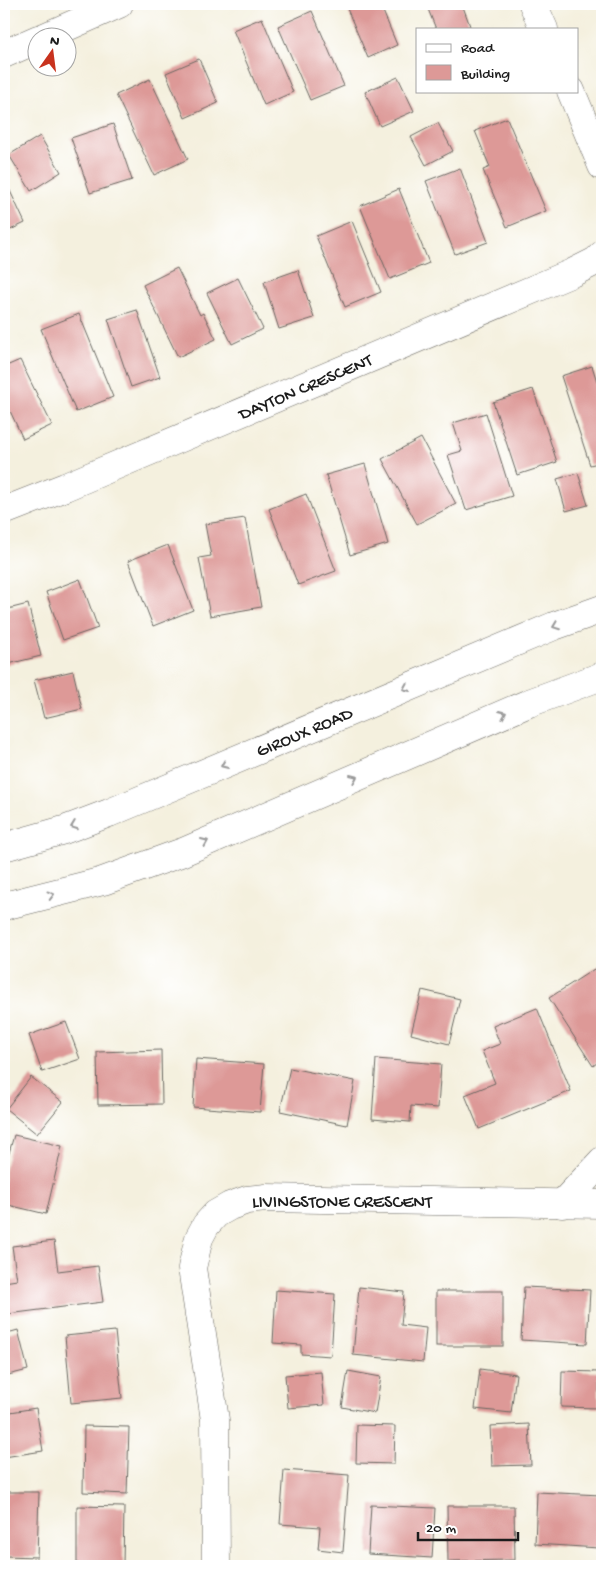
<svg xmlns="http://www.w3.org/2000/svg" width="606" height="1570" font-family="'Gochi Hand',sans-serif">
<rect width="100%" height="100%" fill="#fff"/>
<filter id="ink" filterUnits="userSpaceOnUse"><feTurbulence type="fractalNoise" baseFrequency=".02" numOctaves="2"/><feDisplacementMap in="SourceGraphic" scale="10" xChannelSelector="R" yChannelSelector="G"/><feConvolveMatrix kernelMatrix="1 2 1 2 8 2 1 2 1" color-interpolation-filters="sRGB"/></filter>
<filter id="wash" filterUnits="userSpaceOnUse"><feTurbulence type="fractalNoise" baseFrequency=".0096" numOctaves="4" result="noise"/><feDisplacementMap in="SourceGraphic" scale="20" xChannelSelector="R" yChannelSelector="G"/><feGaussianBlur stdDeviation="1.12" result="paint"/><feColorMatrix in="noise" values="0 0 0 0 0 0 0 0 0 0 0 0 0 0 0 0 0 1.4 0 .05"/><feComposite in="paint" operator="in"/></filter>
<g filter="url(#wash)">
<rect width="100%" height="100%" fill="#f4f0de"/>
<g id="blocks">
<!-- building -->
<g fill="#dd9997">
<polygon points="345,4 380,4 397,45 368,58"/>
<polygon points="426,4 462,4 470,26 462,29 436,29"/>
<polygon points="312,11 344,86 310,100 278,26"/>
<polygon points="262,18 293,92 264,105 233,30"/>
<polygon points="199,59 218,103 185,118 166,73"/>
<polygon points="398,77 414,111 380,126 365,92"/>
<polygon points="150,79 188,159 154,175 116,95"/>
<polygon points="507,118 546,211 507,227 483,170 490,167 475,131"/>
<polygon points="438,123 453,151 426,165 411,137"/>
<polygon points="113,124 132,180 90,193 71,138"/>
<polygon points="40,136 61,172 31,191 9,155"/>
<polygon points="460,168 488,242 455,254 426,181"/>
<polygon points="4,178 25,223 4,233"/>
<polygon points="399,189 429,263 390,279 360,206"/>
<polygon points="352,221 381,292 345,307 316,236"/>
<polygon points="177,268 200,315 203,313 216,339 178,357 143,285"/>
<polygon points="298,270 314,318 279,329 264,282"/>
<polygon points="238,278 263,329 232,344 207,293"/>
<polygon points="137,310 160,377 131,387 108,319"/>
<polygon points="79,314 113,397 76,412 41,329"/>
<polygon points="20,360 52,425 23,439 4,398 4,367"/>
<polygon points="592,366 602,397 602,462 590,465 561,376"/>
<polygon points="533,389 557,462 517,475 493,402"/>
<polygon points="486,413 512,496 466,510 448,455 462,451 453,423"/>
<polygon points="421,438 456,504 417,524 382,459"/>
<polygon points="365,464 388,544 350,555 326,475"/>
<polygon points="578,473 588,505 566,511 557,479"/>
<polygon points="306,494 336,571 298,585 269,509"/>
<polygon points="245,518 261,607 210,616 199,558 211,556 205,524"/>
<polygon points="168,545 193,610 153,626 128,561"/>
<polygon points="80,579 98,628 63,640 46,592"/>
<polygon points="28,604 41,656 4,665 4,610"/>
<polygon points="73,671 82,709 44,718 34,680"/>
<polygon points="602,964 602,1059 593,1066 549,998"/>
<polygon points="422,990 460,999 449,1044 411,1034"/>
<polygon points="537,1008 571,1091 479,1129 465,1095 495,1083 482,1051 500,1044 493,1026"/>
<polygon points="66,1022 80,1059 42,1072 29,1035"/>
<polygon points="161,1050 162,1104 98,1105 97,1052"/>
<polygon points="196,1059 264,1064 260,1112 193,1107"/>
<polygon points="376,1059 441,1064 438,1108 411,1106 410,1122 372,1119"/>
<polygon points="290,1068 355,1081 347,1125 280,1111"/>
<polygon points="31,1077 63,1102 37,1134 6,1109"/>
<polygon points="14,1135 62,1146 46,1214 4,1204 4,1171"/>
<polygon points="54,1241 58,1271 98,1266 103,1302 8,1314 4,1282 17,1280 12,1246"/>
<polygon points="359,1287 404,1292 401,1325 426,1328 423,1362 353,1355"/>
<polygon points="524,1287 590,1290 587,1344 521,1340"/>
<polygon points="276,1290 335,1294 331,1356 301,1354 301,1345 273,1343"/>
<rect x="436" y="1291" width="67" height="55"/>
<polygon points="18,1330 28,1370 4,1376 4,1334"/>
<polygon points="115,1331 122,1398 71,1403 65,1336"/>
<polygon points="480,1369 516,1374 511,1413 475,1409"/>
<polygon points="348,1371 381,1377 375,1413 342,1407"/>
<polygon points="562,1371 599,1372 599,1408 561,1407"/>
<polygon points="321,1372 324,1405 288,1408 285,1375"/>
<polygon points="36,1408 43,1451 4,1457 4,1413"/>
<polygon points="529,1424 531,1465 492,1466 490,1426"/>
<polygon points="357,1425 395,1426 394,1464 356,1463"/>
<polygon points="84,1426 129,1427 127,1494 83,1492"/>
<polygon points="284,1470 349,1475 343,1552 318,1549 320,1527 280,1524"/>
<polygon points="4,1492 39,1492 37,1557 4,1556"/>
<polygon points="537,1492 601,1495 599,1548 535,1544"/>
<polygon points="371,1505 435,1508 432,1558 368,1554"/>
<polygon points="77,1506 124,1507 123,1566 77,1566"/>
<polygon points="447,1506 514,1506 515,1560 448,1561"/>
</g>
</g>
</g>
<g filter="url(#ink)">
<use href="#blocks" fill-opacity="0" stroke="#686660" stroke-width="1"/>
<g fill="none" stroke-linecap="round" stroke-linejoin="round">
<defs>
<g id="street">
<polyline points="533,4 544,29"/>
<polyline points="42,38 119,4"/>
<polyline points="4,54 38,39"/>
<polyline points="571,91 602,166"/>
<polyline points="4,511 65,487 572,273 596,261 602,255"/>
<polyline points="562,1204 602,1161"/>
<polyline points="216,1566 215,1420 192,1268 199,1238 206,1225 216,1214 230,1206 247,1200 266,1198 602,1204"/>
</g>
<g id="secondary">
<polyline points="4,847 64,830 109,813 554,626 602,609"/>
<polyline points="4,906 103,881 183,852 529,703 602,676"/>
</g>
</defs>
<!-- street casing -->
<use href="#street" stroke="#686660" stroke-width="29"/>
<!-- secondary casing -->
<use href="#secondary" stroke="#686660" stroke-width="29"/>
<!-- street -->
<use href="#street" stroke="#fff" stroke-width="28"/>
<!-- secondary -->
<use href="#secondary" stroke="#fff" stroke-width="28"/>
</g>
<!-- one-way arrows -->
<defs><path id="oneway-chevron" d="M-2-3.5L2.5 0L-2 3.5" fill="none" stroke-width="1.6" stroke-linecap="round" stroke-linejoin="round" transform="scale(1.25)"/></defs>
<g stroke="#999">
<use href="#oneway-chevron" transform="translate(556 626) rotate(159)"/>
<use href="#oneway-chevron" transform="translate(406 688) rotate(157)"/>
<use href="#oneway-chevron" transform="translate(503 714) rotate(-23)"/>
<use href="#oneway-chevron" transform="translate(224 765) rotate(157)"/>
<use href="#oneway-chevron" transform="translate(354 778) rotate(-23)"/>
<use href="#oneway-chevron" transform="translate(74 826) rotate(159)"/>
<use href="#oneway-chevron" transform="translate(205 842) rotate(-23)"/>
<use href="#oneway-chevron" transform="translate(51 895) rotate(-15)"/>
</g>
</g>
<g text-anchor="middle" stroke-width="4" stroke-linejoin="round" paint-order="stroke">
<!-- street labels -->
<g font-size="18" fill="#1c1c1c" stroke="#fff">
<text transform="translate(305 386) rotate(-23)" y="6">DAYTON CRESCENT</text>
<text transform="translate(304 731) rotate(-23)" y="6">GIROUX ROAD</text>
<text x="342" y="1207">LIVINGSTONE CRESCENT</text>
</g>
</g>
<!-- margin -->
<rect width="606" height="1570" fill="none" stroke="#fff" stroke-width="20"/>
<!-- legend -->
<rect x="416" y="28" width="162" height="65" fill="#ffffff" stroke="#a4a4a4"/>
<rect x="426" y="44" width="25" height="8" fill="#ffffff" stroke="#a4a4a4"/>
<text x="461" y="52" font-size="15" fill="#1c1c1c">Road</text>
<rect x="426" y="65" width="25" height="15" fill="#dd9997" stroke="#a4a4a4"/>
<text x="461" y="78" font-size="15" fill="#1c1c1c">Building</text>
<!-- north arrow -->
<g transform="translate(52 52) rotate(14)"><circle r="24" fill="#ffffff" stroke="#a4a4a4"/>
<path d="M0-4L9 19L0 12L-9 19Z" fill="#c8321e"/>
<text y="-8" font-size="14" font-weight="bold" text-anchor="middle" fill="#1c1c1c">N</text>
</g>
<!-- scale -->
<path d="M418 1532v8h100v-8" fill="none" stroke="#1c1c1c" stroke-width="2.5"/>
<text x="426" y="1532" font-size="15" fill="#1c1c1c" stroke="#ffffff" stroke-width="4" paint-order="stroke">20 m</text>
</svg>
